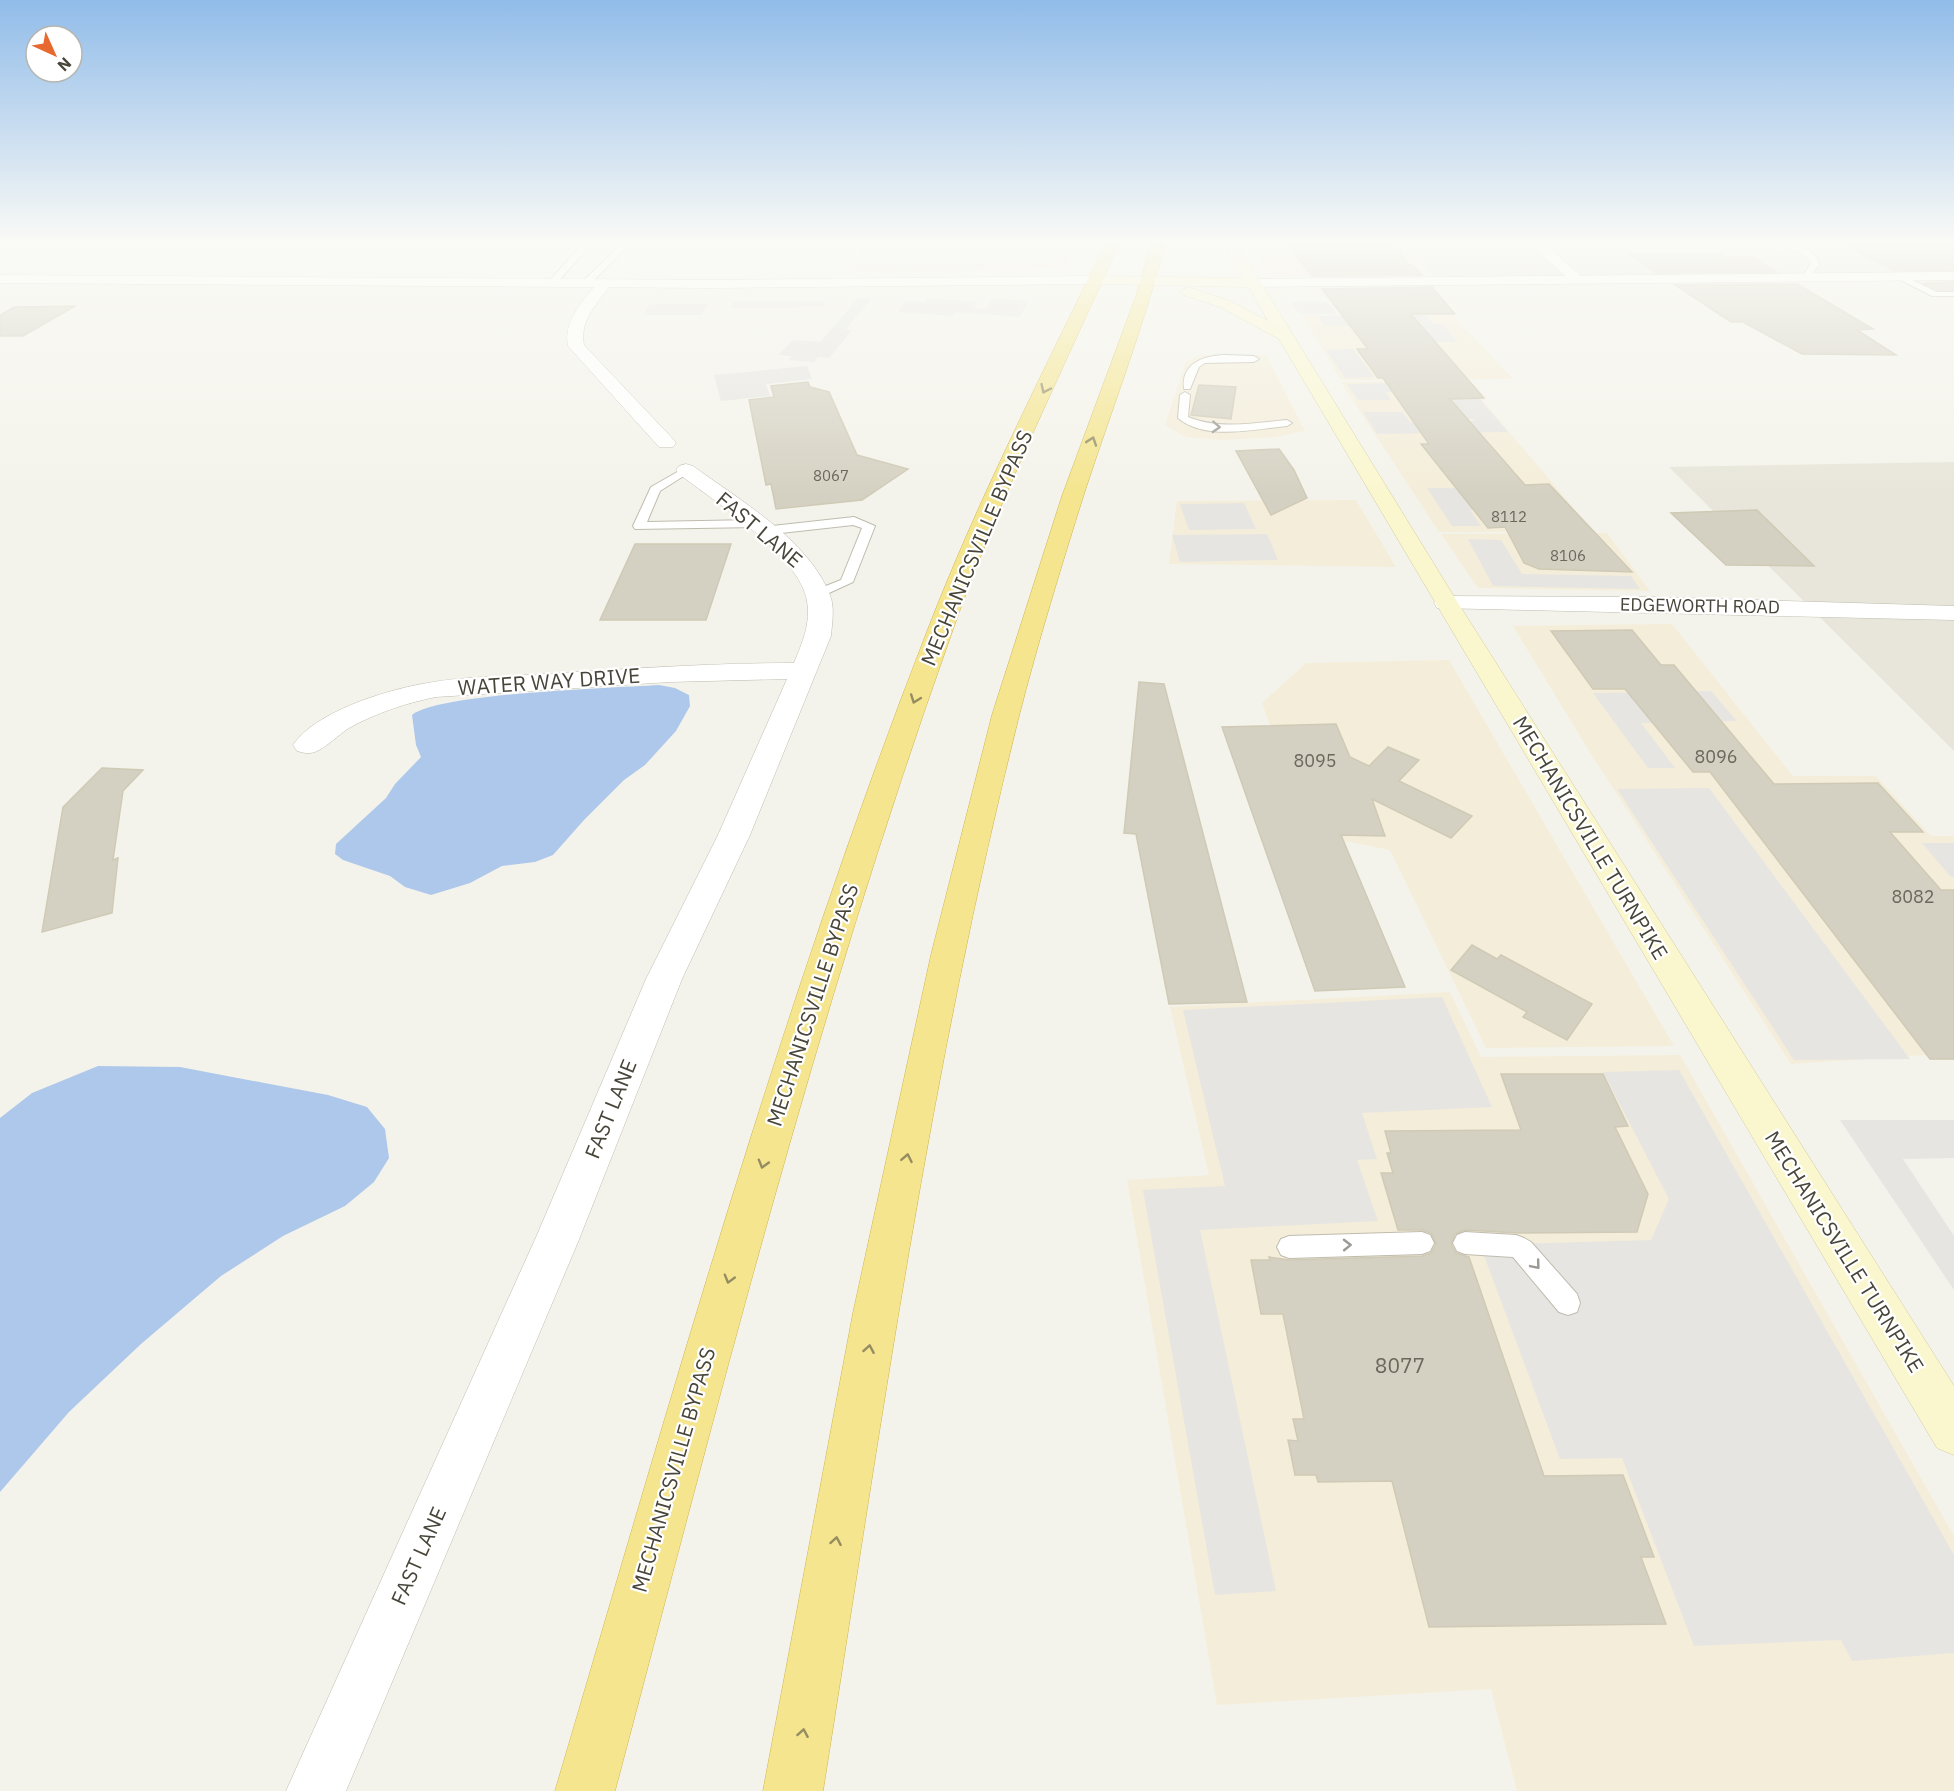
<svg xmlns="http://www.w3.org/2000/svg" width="1954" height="1791" font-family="'IBM Plex Sans',sans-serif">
<rect width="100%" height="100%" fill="#f4f3eb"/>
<!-- residential -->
<polygon fill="#e8e6da" points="1954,462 1954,751 1669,467"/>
<!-- commercial -->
<g fill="#f4edd9">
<polygon points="861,244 1078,244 1065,268 855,273"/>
<polygon points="1248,244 1399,244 1430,275 1272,277"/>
<polygon points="1302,315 1453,315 1513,379 1341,380"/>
<polygon points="1202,355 1266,355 1305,431 1275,437 1222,440 1186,437 1165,425 1186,361"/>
<polygon points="1466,381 1593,531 1439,532 1341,382"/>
<polygon points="1356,500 1396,567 1169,564 1177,501"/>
<polygon points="1607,533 1650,591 1478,588 1441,534"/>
<polygon points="1672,624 1793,776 1876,776 1931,836 1954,836 1954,1053 1791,1064 1591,754 1513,626"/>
<polygon points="1449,660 1674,1046 1486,1048 1390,850 1320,836 1304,823 1262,703 1306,663"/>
<polygon points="1450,992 1481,1057 1680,1055 1954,1536 1954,1791 1517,1791 1491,1689 1217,1705 1127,1180 1209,1175 1170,1007"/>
</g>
<!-- industrial -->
<polygon fill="#e4e2dc" points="1402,244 1954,244 1954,271 1433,276"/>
<!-- parking -->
<g fill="#e6e5e2">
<polygon points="865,244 1013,244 1069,245 1055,264 859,270"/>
<polygon points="859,297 872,298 846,329 852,330 829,358 818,357 814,362 789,360 792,356 778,355 793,340 820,342"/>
<polygon points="927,298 978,302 974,308 986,309 993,298 1029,301 1019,317 956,312 953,316 898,312 906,301 924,303"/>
<polygon points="824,301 823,307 731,308 733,302"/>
<polygon points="1291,302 1328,302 1337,314 1299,314"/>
<polygon points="650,304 707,304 702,315 643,315"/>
<polygon points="1425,315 1433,324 1442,324 1458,342 1413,342 1399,325 1324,326 1318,316"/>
<polygon points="1353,349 1374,377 1345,378 1326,350"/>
<polygon points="807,366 812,379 766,384 770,396 721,401 714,375"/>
<polygon points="1465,382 1508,432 1377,434 1363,412 1402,412 1410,422 1476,421 1473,419 1451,419 1432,395 1451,391 1386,392 1391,400 1358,400 1347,384"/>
<polygon points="1427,488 1492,488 1509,509 1470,510 1481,526 1452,526"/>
<polygon points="1244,503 1256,529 1189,530 1180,504"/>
<polygon points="1267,534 1278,560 1180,562 1172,535"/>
<polygon points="1468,539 1501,540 1522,574 1631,576 1640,589 1493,586"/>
<polygon points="1711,691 1737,721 1641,723 1675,768 1648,768 1593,693"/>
<polygon points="1709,788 1910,1059 1794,1060 1617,789"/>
<polygon points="1922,843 1954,843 1954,877 1951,877"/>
<polygon points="1442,997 1492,1107 1362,1113 1377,1159 1357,1160 1378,1221 1200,1230 1276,1591 1215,1595 1143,1190 1225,1186 1183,1010"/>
<polygon points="1679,1070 1954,1555 1954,1653 1852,1661 1841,1640 1694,1646 1622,1458 1560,1459 1480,1245 1651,1240 1669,1199 1603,1072"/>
<polygon points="1840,1120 1954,1120 1954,1158 1903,1159 1954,1236 1954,1290"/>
</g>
<!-- water -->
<g fill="#aec8eb">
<path d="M659 685 675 688 689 695 690 706 676 731 645 765 624 780 584 820 553 855 535 862 502 866 470 883 431 895 405 887 390 876 343 860 335 854 336 844 386 798 395 784 421 757 416 745 412 715C440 693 615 688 659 685Z"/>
<polygon points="98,1066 180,1067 328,1095 367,1107 385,1129 389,1158 374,1182 345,1206 283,1236 221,1276 141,1344 69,1412 0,1492 0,1118 32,1093"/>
</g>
<!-- building -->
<g fill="#d5d1c2" stroke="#cfcab5" stroke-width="1.5">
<polygon points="1287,244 1394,244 1409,265 1413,265 1422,275 1312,276"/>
<polygon points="1842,244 1954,244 1954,270 1893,270"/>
<polygon points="1628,254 1720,254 1726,257 1752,257 1777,272 1656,273"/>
<polygon points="1954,282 1954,290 1938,290 1923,283"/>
<polygon points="1797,284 1873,329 1857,330 1896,355 1802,354 1743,322 1731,322 1675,285"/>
<polygon points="1432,287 1455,314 1411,314 1484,398 1450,399 1525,485 1549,484 1632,572 1539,569 1524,563 1505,527 1488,528 1421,444 1429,444 1383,378 1378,378 1357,349 1368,349 1322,289"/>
<polygon points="75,306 23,336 0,336 0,315 14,307"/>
<polygon points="808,382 810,387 829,392 857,455 908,469 862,500 776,509 771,484 766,485 749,400 774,397 771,386"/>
<polygon points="1199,385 1236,387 1231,419 1191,415"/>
<polygon points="1279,449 1294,470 1307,498 1271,515 1236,451"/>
<polygon points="1757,510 1814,566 1726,565 1671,513"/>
<polygon points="635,544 731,544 706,620 600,620"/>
<polygon points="1632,630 1661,665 1674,665 1774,784 1878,783 1923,832 1890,832 1941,890 1954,890 1954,1059 1930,1059 1710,772 1693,772 1625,689 1593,689 1551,631"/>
<polygon points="1139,682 1164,684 1247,1002 1169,1004 1136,834 1124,833"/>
<polygon points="1336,724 1350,757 1369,766 1388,747 1419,760 1399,781 1472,816 1451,838 1372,799 1385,836 1341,835 1405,987 1315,991 1222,727"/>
<polygon points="102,768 143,770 123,791 113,860 118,858 112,913 42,932 63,807"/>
<polygon points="1472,945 1497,959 1501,955 1592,1004 1567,1040 1523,1017 1527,1012 1451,970"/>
<polygon points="1501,1074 1603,1074 1628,1126 1615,1127 1648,1194 1637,1232 1518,1233 1465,1230 1455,1234 1451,1244 1456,1253 1469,1257 1544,1476 1623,1475 1654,1557 1641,1557 1666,1624 1429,1627 1392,1481 1318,1482 1316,1475 1295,1475 1288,1440 1298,1441 1293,1419 1304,1419 1283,1314 1261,1314 1251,1260 1270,1260 1269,1257 1289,1260 1422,1256 1431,1253 1436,1244 1431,1233 1422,1230 1398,1230 1381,1173 1393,1173 1387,1153 1391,1153 1385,1131 1521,1130"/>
</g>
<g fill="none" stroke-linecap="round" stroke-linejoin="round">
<defs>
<g id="service">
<polygon points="583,244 591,244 555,285 549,285 549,281"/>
<polygon points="622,244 630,244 589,285 583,285 583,281"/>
<path d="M1781 244C1795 243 1816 249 1819 264L1809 279 1802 277 1811 264 1810 260 1798 251Z"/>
<polygon points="1900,274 1937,292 1954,292 1954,296 1932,296 1897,278"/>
<path d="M1224 355 1254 356 1259 359 1254 362 1205 363 1199 367 1190 389H1184C1181 364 1202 356 1224 355Z"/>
<path d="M1185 392 1190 395 1188 417C1220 430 1254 423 1287 420L1292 423 1287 426C1255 429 1205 441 1178 418L1180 395Z"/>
<polygon points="686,467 690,468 690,472 660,491 647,522 755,520 759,521 759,527 635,529 633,526 651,487"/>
<polygon points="854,517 875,526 853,582 818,598 813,597 813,591 841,580 862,528 853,525 763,535 757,531 763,527"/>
<polygon points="1422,1232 1430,1235 1434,1243 1430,1251 1422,1254 1289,1258 1281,1255 1277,1247 1281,1239 1289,1236"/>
<polygon points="1465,1232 1516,1235 1524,1238 1531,1242 1577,1294 1580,1303 1577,1312 1568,1315 1559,1312 1513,1257 1465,1254 1457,1251 1453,1243 1457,1235"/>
</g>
<g id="minor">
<polygon points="1530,244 1545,244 1584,279 1577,283 1572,282"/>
<path d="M605 279 612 283C599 302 579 319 584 345L673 439 676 443 673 447H659L568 346C563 319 584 300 600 280Z"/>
<path d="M686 464 693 466C738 499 809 540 830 595 835 608 832 623 831 636L750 835 682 979 578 1242 346 1791H286L537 1235 646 979 718 835 787 679 670 682 436 697C406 703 376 713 349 728 338 735 327 747 315 752 308 754 304 753 297 751L293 745C315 712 384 691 422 684 462 676 503 677 544 674 627 669 710 663 794 663 802 643 811 624 807 601 800 556 714 501 679 474L676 470 679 466Z"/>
<polygon points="1446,596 1651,597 1954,606 1954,620 1437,608 1434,603 1437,598"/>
</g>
<g id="tertiary">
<polygon points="1954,272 1954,280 1253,287 1246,283 1253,279"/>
<polygon points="0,275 710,280 1097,276 1104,280 1097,284 710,288 0,283"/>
</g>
<polygon id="secondary" points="1223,244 1237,244 1458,603 1954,1386 1954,1455 1937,1448 1279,339 1220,307 1183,295 1180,292 1188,287 1230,301 1268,321 1249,287 1097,284 1090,280 1097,276 1243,278"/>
<g id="trunk">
<path d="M1105 244H1119C1061 373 998 501 951 635 816 1013 718 1403 615 1791H555C670 1403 779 1012 926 634 977 501 1043 373 1105 244Z"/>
<path d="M1151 244H1165C1143 329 1111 411 1084 494 1061 567 1038 642 1019 716 930 1069 880 1432 823 1791H763L853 1313 931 955 992 715 1062 496 1136 296Z"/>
</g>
</defs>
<!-- service casing -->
<use href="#service" stroke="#bfbcae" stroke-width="2"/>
<!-- minor casing -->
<use href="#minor" stroke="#bfbcae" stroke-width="1"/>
<!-- tertiary casing -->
<use href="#tertiary" stroke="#bfbcae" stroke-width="1"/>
<!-- secondary casing -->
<use href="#secondary" stroke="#d0cb9f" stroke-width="1"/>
<!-- trunk casing -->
<use href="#trunk" stroke="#d1b549" stroke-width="1"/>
<!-- service -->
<use href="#service" fill="#fff" fill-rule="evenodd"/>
<!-- minor -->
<use href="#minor" fill="#fff" fill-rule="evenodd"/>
<!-- tertiary -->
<use href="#tertiary" fill="#fff" fill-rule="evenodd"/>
<!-- secondary -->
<use href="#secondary" fill="#faf7cf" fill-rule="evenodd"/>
<!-- trunk -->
<use href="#trunk" fill="#f4e58e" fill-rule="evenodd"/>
</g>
<!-- one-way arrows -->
<defs><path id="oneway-chevron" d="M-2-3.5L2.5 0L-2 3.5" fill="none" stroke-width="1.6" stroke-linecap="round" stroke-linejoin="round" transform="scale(1.5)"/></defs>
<g stroke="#958d60">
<use href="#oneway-chevron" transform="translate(1045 389) rotate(115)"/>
<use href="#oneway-chevron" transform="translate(1092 441) rotate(-71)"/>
<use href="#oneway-chevron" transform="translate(915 699) rotate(110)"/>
<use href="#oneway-chevron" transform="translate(907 1158) rotate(-79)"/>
<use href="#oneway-chevron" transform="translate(763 1164) rotate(106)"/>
<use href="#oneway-chevron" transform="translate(729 1279) rotate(106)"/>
<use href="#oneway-chevron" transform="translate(869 1349) rotate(-80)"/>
<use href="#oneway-chevron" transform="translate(836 1541) rotate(-80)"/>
<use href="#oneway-chevron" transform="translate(803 1733) rotate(-80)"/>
</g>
<g stroke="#9a9993">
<use href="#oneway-chevron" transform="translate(1216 427) rotate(3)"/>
<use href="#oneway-chevron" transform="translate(1347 1245) rotate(-1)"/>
<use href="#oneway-chevron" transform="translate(1536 1265) rotate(50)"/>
</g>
<!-- sky -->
<linearGradient id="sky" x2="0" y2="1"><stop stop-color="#91bce9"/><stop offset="0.49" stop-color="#fafaf6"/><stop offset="1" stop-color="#fafaf6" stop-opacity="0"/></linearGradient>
<rect width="1954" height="494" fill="url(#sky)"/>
<g text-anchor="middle" stroke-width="4.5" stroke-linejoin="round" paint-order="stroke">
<!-- far-number labels -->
<g font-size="15" fill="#6b685c">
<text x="831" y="481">8067</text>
<text x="1509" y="522">8112</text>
<text x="1568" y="561">8106</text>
</g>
<!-- far-street labels -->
<g font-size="18" fill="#48453a" stroke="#fff">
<text transform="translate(1700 606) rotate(1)" y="6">EDGEWORTH ROAD</text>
</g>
<!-- number labels -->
<g font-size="18" fill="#6b685c">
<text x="1716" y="763">8096</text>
<text x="1315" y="767">8095</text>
<text x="1913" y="903">8082</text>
</g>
<!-- street labels -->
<g font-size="21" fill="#48453a" stroke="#fff">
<text transform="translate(759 530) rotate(40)" y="7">FAST LANE</text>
<text transform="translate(977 548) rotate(-67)" y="7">MECHANICSVILLE BYPASS</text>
<text transform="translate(549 682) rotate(-4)" y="7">WATER WAY DRIVE</text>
<text transform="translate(1590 838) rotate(59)" y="7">MECHANICSVILLE TURNPIKE</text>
<text transform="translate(813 1005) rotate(-72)" y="7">MECHANICSVILLE BYPASS</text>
<text transform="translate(611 1109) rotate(-68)" y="7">FAST LANE</text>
<text transform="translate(1844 1252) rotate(58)" y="7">MECHANICSVILLE TURNPIKE</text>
<text transform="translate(674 1470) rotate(-74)" y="7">MECHANICSVILLE BYPASS</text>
<text transform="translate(419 1556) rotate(-66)" y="7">FAST LANE</text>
</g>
<!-- near-number labels -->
<g font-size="21" fill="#6b685c">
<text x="1400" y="1373">8077</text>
</g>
</g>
<!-- north arrow -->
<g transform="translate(54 54) rotate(135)"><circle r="28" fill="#ffffff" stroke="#b6b5b0" stroke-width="1.5"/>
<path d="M0-4.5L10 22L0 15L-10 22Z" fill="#e8692f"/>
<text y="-9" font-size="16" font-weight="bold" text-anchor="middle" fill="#48453a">N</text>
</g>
</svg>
